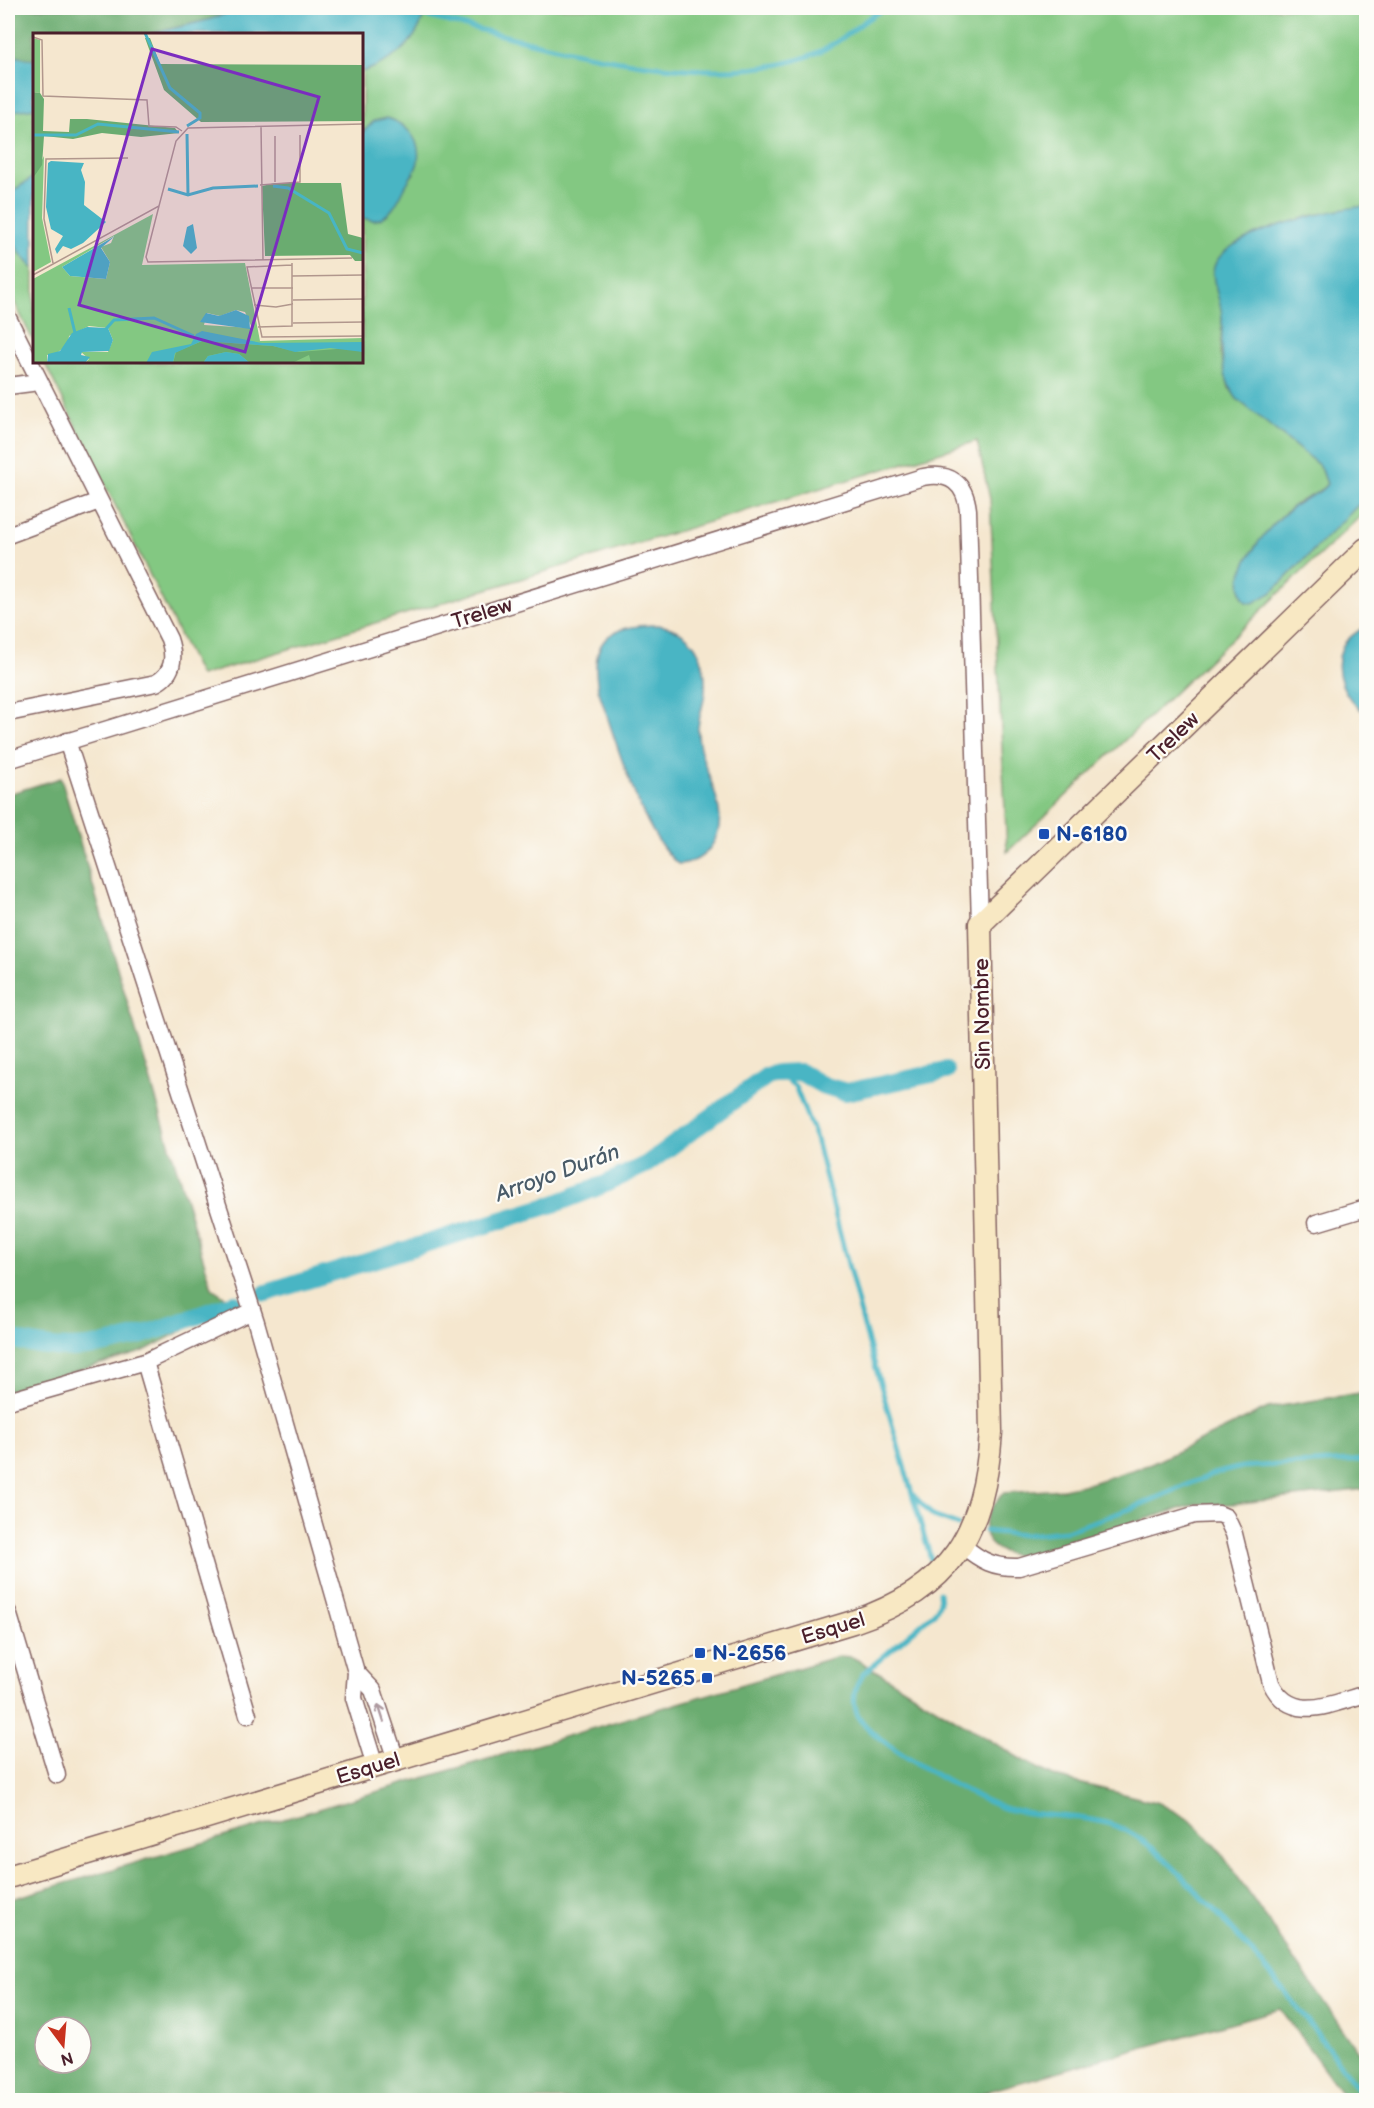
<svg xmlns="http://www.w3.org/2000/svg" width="1374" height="2108" font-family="'Balsamiq Sans',sans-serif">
<rect width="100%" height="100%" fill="#fdfcf7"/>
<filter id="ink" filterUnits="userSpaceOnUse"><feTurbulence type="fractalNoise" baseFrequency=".0167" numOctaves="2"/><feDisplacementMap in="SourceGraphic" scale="12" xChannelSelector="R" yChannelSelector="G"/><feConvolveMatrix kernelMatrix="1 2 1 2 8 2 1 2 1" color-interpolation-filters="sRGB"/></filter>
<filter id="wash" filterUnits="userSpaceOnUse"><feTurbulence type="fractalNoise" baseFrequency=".008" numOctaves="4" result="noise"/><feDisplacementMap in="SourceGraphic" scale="24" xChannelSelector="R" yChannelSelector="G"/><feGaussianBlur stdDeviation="1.35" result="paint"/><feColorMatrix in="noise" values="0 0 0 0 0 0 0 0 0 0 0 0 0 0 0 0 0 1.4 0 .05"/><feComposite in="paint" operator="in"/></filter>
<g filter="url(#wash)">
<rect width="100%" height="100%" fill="#f5e7cf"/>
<!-- green -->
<g fill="#83c882" stroke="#667456" stroke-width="1.5">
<path d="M8 8H1366V206L1310 216 1253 236 1233 247 1216 287 1222 310 1221 355 1229 388 1321 467 1327 484C1319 495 1307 496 1296 504 1270 523 1258 542 1246 572 1241 583 1237 591 1246 602L1271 593 1366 497V511L1007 852 990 499 977 441 200 676 44 362H362V218L376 220 414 173 365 130 362 133V34H34V177L14 190 8 200Z"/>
<polygon points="8,232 20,253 34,269 34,343 8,289"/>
</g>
<!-- forest -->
<g fill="#6aac70" stroke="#5a664e" stroke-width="1.5" fill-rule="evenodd">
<polygon points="8,8 243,8 208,20 150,34 34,34 34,60 8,55"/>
<polygon points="61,778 212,1288 234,1303 142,1352 8,1391 8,794"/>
<path d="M1366 1392V1489L1232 1504H1196L1027 1555C1004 1558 977 1544 987 1517 990 1508 997 1501 1003 1493L1063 1489 1091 1483 1151 1464 1268 1408Z"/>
<path d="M839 1656 852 1657 863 1663 1024 1761 1055 1777 1159 1803 1190 1820 1217 1847 1366 2063V2100H1347L1280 2009 957 2100H8V1900ZM45 2027H81V2063H45Z"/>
</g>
<!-- water -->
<g fill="#48b5c4" stroke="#496a78" stroke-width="1.5">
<path d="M243 8H426C418 43 394 61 362 72V34H150L208 20Z"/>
<polygon points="8,55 34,60 34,108 8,112"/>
<path d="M387 118C406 124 422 139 418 162 416 171 409 179 405 187 399 199 391 218 375 220 371 221 365 218 362 218V133L374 121Z"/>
<polygon points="34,177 34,269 20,253 8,232 8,200 14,190"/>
<path d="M1366 206V497L1271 593 1253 603 1246 602C1224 573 1274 519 1297 504 1308 496 1319 495 1327 484L1321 467 1237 399C1219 375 1222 349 1222 320 1223 304 1210 281 1214 267 1224 232 1334 209 1366 206Z"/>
<path d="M658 625C694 630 707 657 705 692 704 706 697 719 698 733 699 771 737 812 710 848 701 859 693 863 678 864 640 832 615 737 598 689 589 639 609 625 658 625Z"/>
<path d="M1366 625V713C1344 700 1332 672 1342 647 1347 637 1358 632 1366 625Z"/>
</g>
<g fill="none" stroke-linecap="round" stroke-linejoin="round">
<!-- stream -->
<g stroke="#48b5c4" stroke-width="5">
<path d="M417 17 424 16C534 41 700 96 809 56 842 44 857 23 885 8"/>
<polyline points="777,1073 795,1086 816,1139 864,1327 932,1563"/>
<polyline points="913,1495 933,1516 958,1525"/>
<polyline points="985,1531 1024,1535 1066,1531 1130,1509 1213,1474 1242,1467 1366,1460"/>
<path d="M939 1593 940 1602 935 1612 863 1674C854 1687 851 1703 859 1717 875 1744 972 1798 1004 1808 1044 1820 1090 1811 1129 1832 1156 1847 1179 1873 1200 1895 1261 1958 1315 2029 1366 2100"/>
</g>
<!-- canal -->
<g stroke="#48b5c4" stroke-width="18">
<polyline points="266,1293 557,1203 603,1185 647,1164 767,1076 777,1073 800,1072 822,1085 846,1092 946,1071"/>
<path d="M8 1338C28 1344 50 1348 72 1348 124 1347 185 1319 234 1303"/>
</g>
</g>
</g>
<g filter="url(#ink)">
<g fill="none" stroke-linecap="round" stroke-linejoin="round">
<defs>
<g id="minor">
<path d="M8 318 169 639C175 657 174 673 156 683L8 713"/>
<polyline points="8,386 39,382"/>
<polyline points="8,535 99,501"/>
<polyline points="67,741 256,1322 356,1672 354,1698 375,1766"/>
<path d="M8 760 923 477C950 472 965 483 968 510L980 924"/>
<polyline points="1316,1223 1366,1208"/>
<polyline points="145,1362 248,1715"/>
<polyline points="8,1401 145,1362 252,1311"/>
<path d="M962 1545C981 1561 994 1568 1019 1567L1194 1515 1219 1514 1226 1517 1234 1534 1271 1683C1291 1725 1332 1703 1366 1694"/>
<polyline points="8,1612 57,1775"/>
<polyline points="356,1672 373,1690 396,1760"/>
</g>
<path id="secondary" d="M8 1877 853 1622C952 1588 984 1534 991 1432L980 924 1366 549"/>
</defs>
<!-- minor casing -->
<use href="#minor" stroke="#866564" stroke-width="19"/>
<!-- secondary casing -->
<use href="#secondary" stroke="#866564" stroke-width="25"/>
<!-- minor -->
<use href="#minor" stroke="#fff" stroke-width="16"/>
<!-- secondary -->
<use href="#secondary" stroke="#f8e8c3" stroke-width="22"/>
</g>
<!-- one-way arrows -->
<defs><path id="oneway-shaft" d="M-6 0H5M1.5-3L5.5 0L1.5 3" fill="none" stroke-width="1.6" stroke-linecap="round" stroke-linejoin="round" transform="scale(1.5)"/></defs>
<use stroke="#ae9aa0" href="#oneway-shaft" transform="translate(381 1713) rotate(-108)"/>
</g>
<!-- markers -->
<g fill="#1a4fb4" stroke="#fdfcf7" stroke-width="2">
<rect x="1038" y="828" width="12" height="12" rx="3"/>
<rect x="694" y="1647" width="12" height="12" rx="3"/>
<rect x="701" y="1672" width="12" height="12" rx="3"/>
</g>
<g text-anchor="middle" stroke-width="4.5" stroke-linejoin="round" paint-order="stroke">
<!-- street labels -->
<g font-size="21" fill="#4a1f2b" stroke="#fdfcf7">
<text transform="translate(482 613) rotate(-17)" y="7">Trelew</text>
<text transform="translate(1173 737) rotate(-44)" y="7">Trelew</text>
<text transform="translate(982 1014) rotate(-91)" y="7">Sin Nombre</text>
<text transform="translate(833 1628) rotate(-17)" y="7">Esquel</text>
<text transform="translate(368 1768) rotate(-17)" y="7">Esquel</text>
</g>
<!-- transit labels -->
<g font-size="21" font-weight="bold" fill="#164399" stroke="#fdfcf7" text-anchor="start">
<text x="1056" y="841">N-6180</text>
<text x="712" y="1660">N-2656</text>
<text x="695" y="1685" text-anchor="end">N-5265</text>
</g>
<!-- water labels -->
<g font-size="22" font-style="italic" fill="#495b68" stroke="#fdfcf7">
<text transform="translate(557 1172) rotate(-20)" y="8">Arroyo Durán</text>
</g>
</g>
<!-- overview -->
<g transform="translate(33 33)">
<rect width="330" height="330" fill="#f5e7cf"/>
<path d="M0 5 7 7V60L0 59ZM11 123 9 185 18 229 0 239V145ZM120 181 109 232 212 230 227 308 330 305V330H52L56 326 48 319H75L80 307 75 295 56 293 36 303 35 311 24 320 14 322V330H0V246ZM81 203 78 210 68 214 77 229 73 246 37 243 29 234ZM203 277 212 279 219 295 171 292 174 280 187 283Z" fill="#83c882" fill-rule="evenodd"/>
<path d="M112 5H117L127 31 330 32V88L168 89 131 57ZM0 59 7 60 11 66 10 98 36 99 37 86H54L142 95 146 100 108 104 69 100 40 106 11 103 9 132 0 145ZM242 150H308L315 201 330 205V228H322L317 222 232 223 229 153ZM169 308 240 313 266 319 316 315 330 319V330H278L276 322 259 330H217L206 321 193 319 175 323 170 330H140L143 319Z" fill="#6aac70"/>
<path d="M18 128 51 130 48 137 52 149 51 172 73 189 50 210 38 216 30 213 24 221 22 216 30 203 18 196 13 174 15 130ZM160 191 164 215 158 221 150 213 154 194ZM82 203 68 215 77 229 73 246 37 243 29 234ZM203 277 216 283 217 296 167 289 173 280 186 283ZM54 294 75 295 80 307 76 318 49 319 48 322 57 324 52 330H14L15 321 27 318 39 300ZM169 298 229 310 330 309V319L297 315 262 319 240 313 169 308 142 320 140 330H113L119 319 158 311 163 301ZM193 319 206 321 217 330H170L175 323Z" fill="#48b5c4"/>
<path fill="none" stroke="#48b5c4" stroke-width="3" d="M112 0 137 55 167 80V85L154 93M154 101 155 162M0 102H43L65 91 146 99M240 153 255 155 296 180 314 216 330 220M135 156 155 162 180 155 225 153M36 275 42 300M73 296 81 287 121 285 161 303"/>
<path fill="none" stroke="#b1978d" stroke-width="1.5" d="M0 4 9 7 10 63 114 67 116 93 143 94 149 98M228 93 230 227M242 103V149M227 152 267 149V102M126 173 113 224 115 229 319 225M20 230 11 186 13 126 95 125M259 232 214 234 229 304 330 303M0 242 126 173 143 108 155 95 330 91M259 243 330 242M218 255H260M260 267 330 266M221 272 243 274 260 271M260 290 330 289M225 294 259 293V230"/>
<path fill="#7b2cbf" fill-opacity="0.15" stroke="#7b2cbf" stroke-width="3" d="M119 16 286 64 212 319 46 272Z"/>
<rect width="330" height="330" fill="none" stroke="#4a1f2b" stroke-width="3"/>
</g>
<!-- margin -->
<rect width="1374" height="2108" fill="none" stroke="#fdfcf7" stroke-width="30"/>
<!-- north arrow -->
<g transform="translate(63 2045) rotate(164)"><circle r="28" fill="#fdfcf7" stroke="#b5a4a5" stroke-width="1.5"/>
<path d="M0-4.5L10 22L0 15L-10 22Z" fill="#c8321e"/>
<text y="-9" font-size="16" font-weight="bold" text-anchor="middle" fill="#4a1f2b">N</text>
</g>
</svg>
